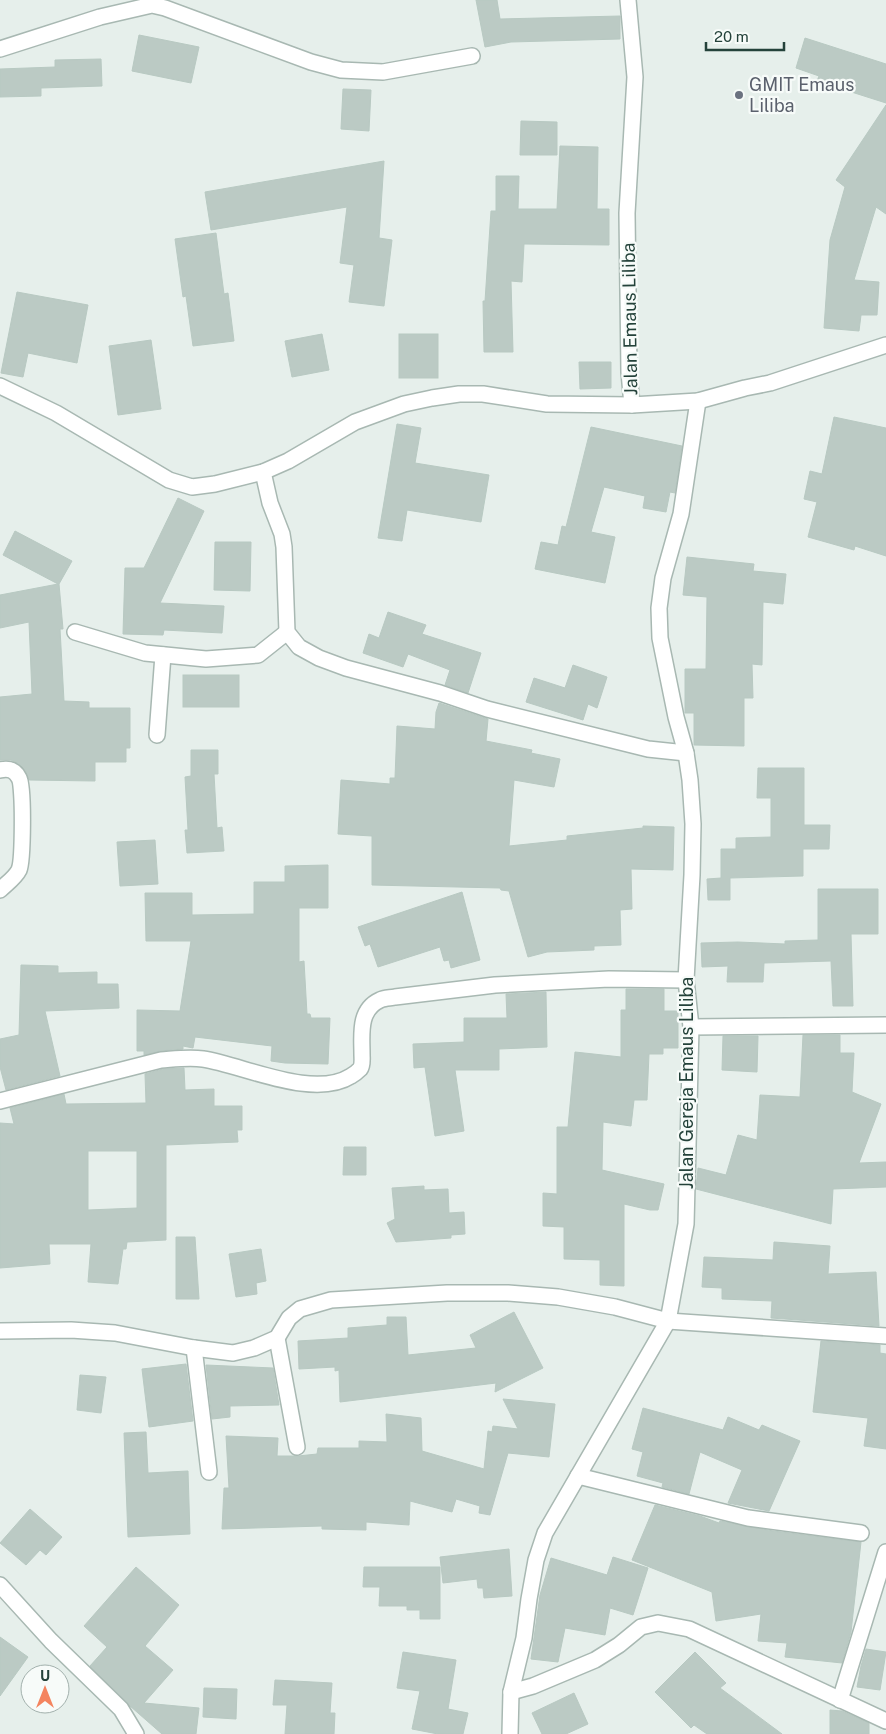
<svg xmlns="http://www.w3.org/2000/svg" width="886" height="1734" font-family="'Public Sans',sans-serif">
<rect width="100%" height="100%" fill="#e6efeb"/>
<!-- building -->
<g fill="#bbcac4" stroke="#b8c9c2" fill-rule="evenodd">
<polygon points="476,0 497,0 500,19 620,16 620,39 511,42 485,47"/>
<polygon points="139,35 199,47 191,83 132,71"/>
<polygon points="805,38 886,64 886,103 817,81 819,76 796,68"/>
<polygon points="101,59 102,86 41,88 41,96 0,97 0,69 55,67 55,60"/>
<polygon points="343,89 371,90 369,131 341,129"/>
<polygon points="886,105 886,214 876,207 854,280 879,282 877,315 861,315 859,331 824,328 830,240 845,187 836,180"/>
<polygon points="521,121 557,122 557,155 520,155"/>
<polygon points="560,146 598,147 597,209 609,209 609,245 524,244 522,282 511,281 513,352 484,352 483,301 485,301 491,211 496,211 496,176 519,176 518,209 557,209"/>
<polygon points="384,161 379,238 392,240 384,306 349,302 354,265 340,263 347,207 211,230 205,192"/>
<polygon points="216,233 224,294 228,293 234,341 193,346 186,296 183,297 175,239"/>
<polygon points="17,292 88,305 77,363 28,353 23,377 1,373"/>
<polygon points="322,334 329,370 292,377 285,341"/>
<rect x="399" y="334" width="39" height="44"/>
<polygon points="151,340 161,409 118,415 109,346"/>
<polygon points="579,362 611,362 611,388 580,389"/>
<polygon points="834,417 886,428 886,556 855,546 854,550 808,537 817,502 804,499 810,471 822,474"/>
<polygon points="397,424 421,428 415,463 489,475 481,522 407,510 402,541 378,538"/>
<polygon points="591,427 682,446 675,493 670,492 666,512 643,508 645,496 604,487 591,532 615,537 605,583 535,569 541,542 558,545 562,526 566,527"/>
<polygon points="178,498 204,511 160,603 224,606 222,633 164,630 163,635 123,634 125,568 144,568"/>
<polygon points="15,531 72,561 59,584 63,629 60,629 64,701 89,702 89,708 130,708 130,748 126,748 126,762 95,762 95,781 29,780 25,770 19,764 11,760 0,760 0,697 32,694 29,622 0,628 0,595 58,584 3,555"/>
<polygon points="215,542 251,542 250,591 214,590"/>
<polygon points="687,557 754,564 753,571 786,574 783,604 763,602 762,665 752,664 753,698 744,698 744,746 694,745 694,713 685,713 685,669 706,669 707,597 683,595"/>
<polygon points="388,612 426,625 422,634 481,653 468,693 445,685 450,670 408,654 403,667 363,653 369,634 379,638"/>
<polygon points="573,665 607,677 597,708 588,704 583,720 526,702 534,678 565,688"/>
<rect x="183" y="675" width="56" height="32"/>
<polygon points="439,703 488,719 486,741 532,750 531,753 560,759 554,787 514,780 509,846 567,840 567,836 643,828 643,826 674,827 673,870 631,869 632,909 620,910 621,945 594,946 594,950 547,952 528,957 509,891 501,890 500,888 372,885 372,836 338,834 341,780 390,784 390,778 395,778 397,726 435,729 436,712"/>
<polygon points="191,750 218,750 218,774 214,774 217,828 222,827 224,851 187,853 185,830 188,830 185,777 191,776"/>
<polygon points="758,768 804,768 804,825 830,825 829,849 803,849 803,876 730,878 730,900 708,900 707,879 721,878 721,849 736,849 736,838 771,837 771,798 757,798"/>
<polygon points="155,840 158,884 120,886 117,842"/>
<polygon points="328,865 328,908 299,908 299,962 304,961 307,1014 310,1014 311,1018 330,1018 328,1064 285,1063 271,1061 272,1046 195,1037 193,1048 183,1046 183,1049 160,1051 144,1055 144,1051 137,1051 137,1010 180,1011 191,941 146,941 145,893 192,893 192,915 254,914 254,882 285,882 285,866"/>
<polygon points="818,889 878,889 878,934 851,934 853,1006 833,1006 831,961 764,963 763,982 727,982 728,966 702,967 701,943 738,942 785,944 785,941 818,940"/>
<polygon points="462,892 480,960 451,968 449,960 444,961 440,947 378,967 370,944 365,946 358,927"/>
<polygon points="21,965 58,966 58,973 97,972 97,984 118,984 119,1008 45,1011 60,1076 6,1090 0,1067 0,1039 19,1035"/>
<polygon points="626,989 664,989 664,1011 678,1011 678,1048 663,1048 663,1054 649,1054 647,1100 634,1100 631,1126 603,1122 602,1170 664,1184 658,1210 650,1210 624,1204 624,1286 600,1285 600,1260 564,1259 564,1227 543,1226 543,1193 557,1194 557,1127 568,1127 575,1052 621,1057 621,1010 626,1010"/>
<polygon points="546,992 547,1047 499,1049 499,1070 455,1070 464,1131 435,1136 425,1067 414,1068 413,1044 464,1042 464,1018 507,1018 506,994"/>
<polygon points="803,1035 840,1035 840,1053 854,1053 852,1092 881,1104 859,1163 886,1162 886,1187 833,1189 831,1224 696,1189 698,1168 726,1175 738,1135 757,1140 760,1095 800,1097"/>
<polygon points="723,1036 758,1036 757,1072 722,1070"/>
<path d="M184 1068 185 1090 214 1089V1106H242V1130H237L238 1142 166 1145V1240L127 1242 126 1249H123L118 1284 88 1282 91 1244H49L50 1264 0 1268V1123L14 1124 10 1108 64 1094 66 1104 146 1103 145 1074 163 1069ZM88 1151H137V1208L88 1210Z"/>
<polygon points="344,1147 366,1147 366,1175 343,1175"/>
<polygon points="424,1186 424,1190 448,1189 449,1213 464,1212 465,1234 451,1235 451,1238 396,1242 387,1223 395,1219 392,1188"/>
<polygon points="176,1237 195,1237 199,1299 176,1299"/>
<polygon points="774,1242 830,1246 828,1274 876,1272 879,1326 771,1318 772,1301 722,1299 722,1288 702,1287 704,1257 773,1260"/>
<polygon points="261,1249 266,1281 256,1283 257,1294 236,1297 229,1254"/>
<polygon points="514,1312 543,1368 495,1392 496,1383 340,1402 339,1370 335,1371 335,1367 299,1369 298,1341 348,1338 348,1328 387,1325 387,1317 406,1317 408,1355 476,1348 470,1335"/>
<polygon points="821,1341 880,1345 880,1353 886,1354 886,1449 864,1446 868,1418 813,1412"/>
<polygon points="186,1364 193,1421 149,1427 142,1369"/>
<polygon points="206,1365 273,1368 279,1405 230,1406 230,1417 212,1419"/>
<polygon points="80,1375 106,1377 101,1413 77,1410"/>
<polygon points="503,1399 555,1404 549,1457 508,1453 490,1515 479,1513 480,1506 456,1499 452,1512 410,1501 409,1525 366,1522 366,1530 322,1529 322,1526 222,1529 224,1488 229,1488 226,1436 278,1438 277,1456 298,1456 317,1454 318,1448 359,1448 359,1441 387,1442 386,1414 421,1418 422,1451 484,1469 488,1431 492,1432 493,1426 518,1429"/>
<polygon points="643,1408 723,1430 728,1417 759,1430 762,1425 800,1441 769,1511 728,1503 742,1470 700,1452 689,1494 662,1487 663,1483 637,1476 643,1452 632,1449"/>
<polygon points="146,1432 148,1473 188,1471 190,1534 128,1537 124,1433"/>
<polygon points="655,1505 700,1516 719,1523 720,1521 773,1531 861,1542 851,1632 842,1663 785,1657 787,1643 758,1641 761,1614 716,1621 712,1592 632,1560"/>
<polygon points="30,1509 62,1537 46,1555 40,1550 26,1565 0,1543"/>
<polygon points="509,1549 512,1596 484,1598 483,1588 478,1588 477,1579 443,1583 440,1557"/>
<polygon points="613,1557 648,1568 633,1615 610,1608 605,1635 565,1628 558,1662 531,1659 540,1595 551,1558 607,1575"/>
<polygon points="136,1567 179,1605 145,1646 173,1670 144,1703 199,1708 196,1734 162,1734 130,1706 90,1666 107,1647 84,1626"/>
<polygon points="364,1567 440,1567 440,1619 420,1619 420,1610 407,1610 407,1606 379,1606 380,1587 363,1587"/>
<polygon points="0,1637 28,1657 0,1696"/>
<polygon points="866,1649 886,1652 880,1690 857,1687 861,1666"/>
<polygon points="403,1652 456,1660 448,1709 468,1713 463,1734 438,1734 412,1729 420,1691 397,1688"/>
<polygon points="695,1652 726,1683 720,1688 782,1734 707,1734 694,1725 691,1728 655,1692"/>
<polygon points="275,1680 332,1683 330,1713 335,1713 334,1734 285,1734 287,1705 273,1705"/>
<polygon points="204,1688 237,1689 236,1719 203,1717"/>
<polygon points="574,1693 588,1724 566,1734 542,1734 532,1713"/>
<polygon points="830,1710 842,1711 869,1723 869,1734 830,1734"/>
</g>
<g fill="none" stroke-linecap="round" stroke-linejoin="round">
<defs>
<g id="minor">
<polyline points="628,0 635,77 627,213 629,372 632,405 698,401 745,388 770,383 886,345"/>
<polyline points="0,49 100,17 152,5 165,8 311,62 341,70 383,72 472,56"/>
<polyline points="0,386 56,413 169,480 192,487 215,484 263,472 288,461 355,422 404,404 432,398 459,394 483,394 547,404 632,405"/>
<polyline points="263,472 270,503 282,534 284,547 287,632 299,647 319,658 346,668 440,693 487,709 648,749 686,753"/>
<polyline points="75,632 145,653 206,659 258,655 287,632"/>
<polyline points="157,735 163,655"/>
<path d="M0 770C9 768 15 770 19 778 24 786 23 861 19 870 15 878 6 884 0 890"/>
<polyline points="691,1027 886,1025"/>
<path d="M0 1101 161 1060C175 1059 189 1057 203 1059 243 1065 313 1100 351 1076 353 1075 358 1071 360 1069 363 1065 362 1059 362 1054 362 1035 358 1010 380 1000 384 998 390 998 395 997L495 985 609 979 686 980"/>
<polyline points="0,1331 71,1330 115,1333 194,1348 233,1353 254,1348 277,1338 289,1318 300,1309 331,1300 447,1293 508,1293 558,1297 615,1307 668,1321 886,1336"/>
<polyline points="277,1338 297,1447"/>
<polyline points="194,1348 209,1472"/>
<polyline points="578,1476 748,1518 861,1533"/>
<polyline points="0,1585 51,1641 121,1709 136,1734"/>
<polyline points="511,1692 533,1686 595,1660 619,1645 641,1627 658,1623 689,1629 886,1721"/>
<polyline points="840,1700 886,1552"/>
<polyline points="510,1734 511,1692 524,1638 529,1599 536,1560 545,1533 668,1321 686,1224 691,1027 686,980 692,875 693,824 690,780 686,753 676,717 660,638 659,608 663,578 681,514 698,401"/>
</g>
</defs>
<!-- minor casing -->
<use href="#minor" stroke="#a8b8b2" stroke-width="18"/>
<!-- minor -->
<use href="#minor" stroke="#fff" stroke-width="15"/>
</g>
<!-- markers -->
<circle fill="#6b7280" stroke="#f7fbf9" stroke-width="2" cx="739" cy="95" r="5"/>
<g text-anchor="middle" stroke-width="4.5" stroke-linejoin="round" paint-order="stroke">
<!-- worship labels -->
<g font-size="18" fill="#5b616d" stroke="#f7fbf9" text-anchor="start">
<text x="749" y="91">GMIT Emaus<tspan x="749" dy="21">Liliba</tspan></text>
</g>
<!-- street labels -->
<g font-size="18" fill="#24423a" stroke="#f7fbf9">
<text transform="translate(630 319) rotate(-91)" y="6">Jalan Emaus Liliba</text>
<text transform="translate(687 1083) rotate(-90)" y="6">Jalan Gereja Emaus Liliba</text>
</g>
</g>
<!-- north arrow -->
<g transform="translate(45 1689)"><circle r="24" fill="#f7fbf9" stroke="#a3b1ad"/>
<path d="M0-4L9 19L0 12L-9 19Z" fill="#f4845f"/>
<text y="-8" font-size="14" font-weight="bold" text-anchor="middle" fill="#24423a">U</text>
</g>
<!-- scale -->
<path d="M706 42v8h78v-8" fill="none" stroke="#24423a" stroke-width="2.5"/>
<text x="714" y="42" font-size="15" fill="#24423a" stroke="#f7fbf9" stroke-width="4" paint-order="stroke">20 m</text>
</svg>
